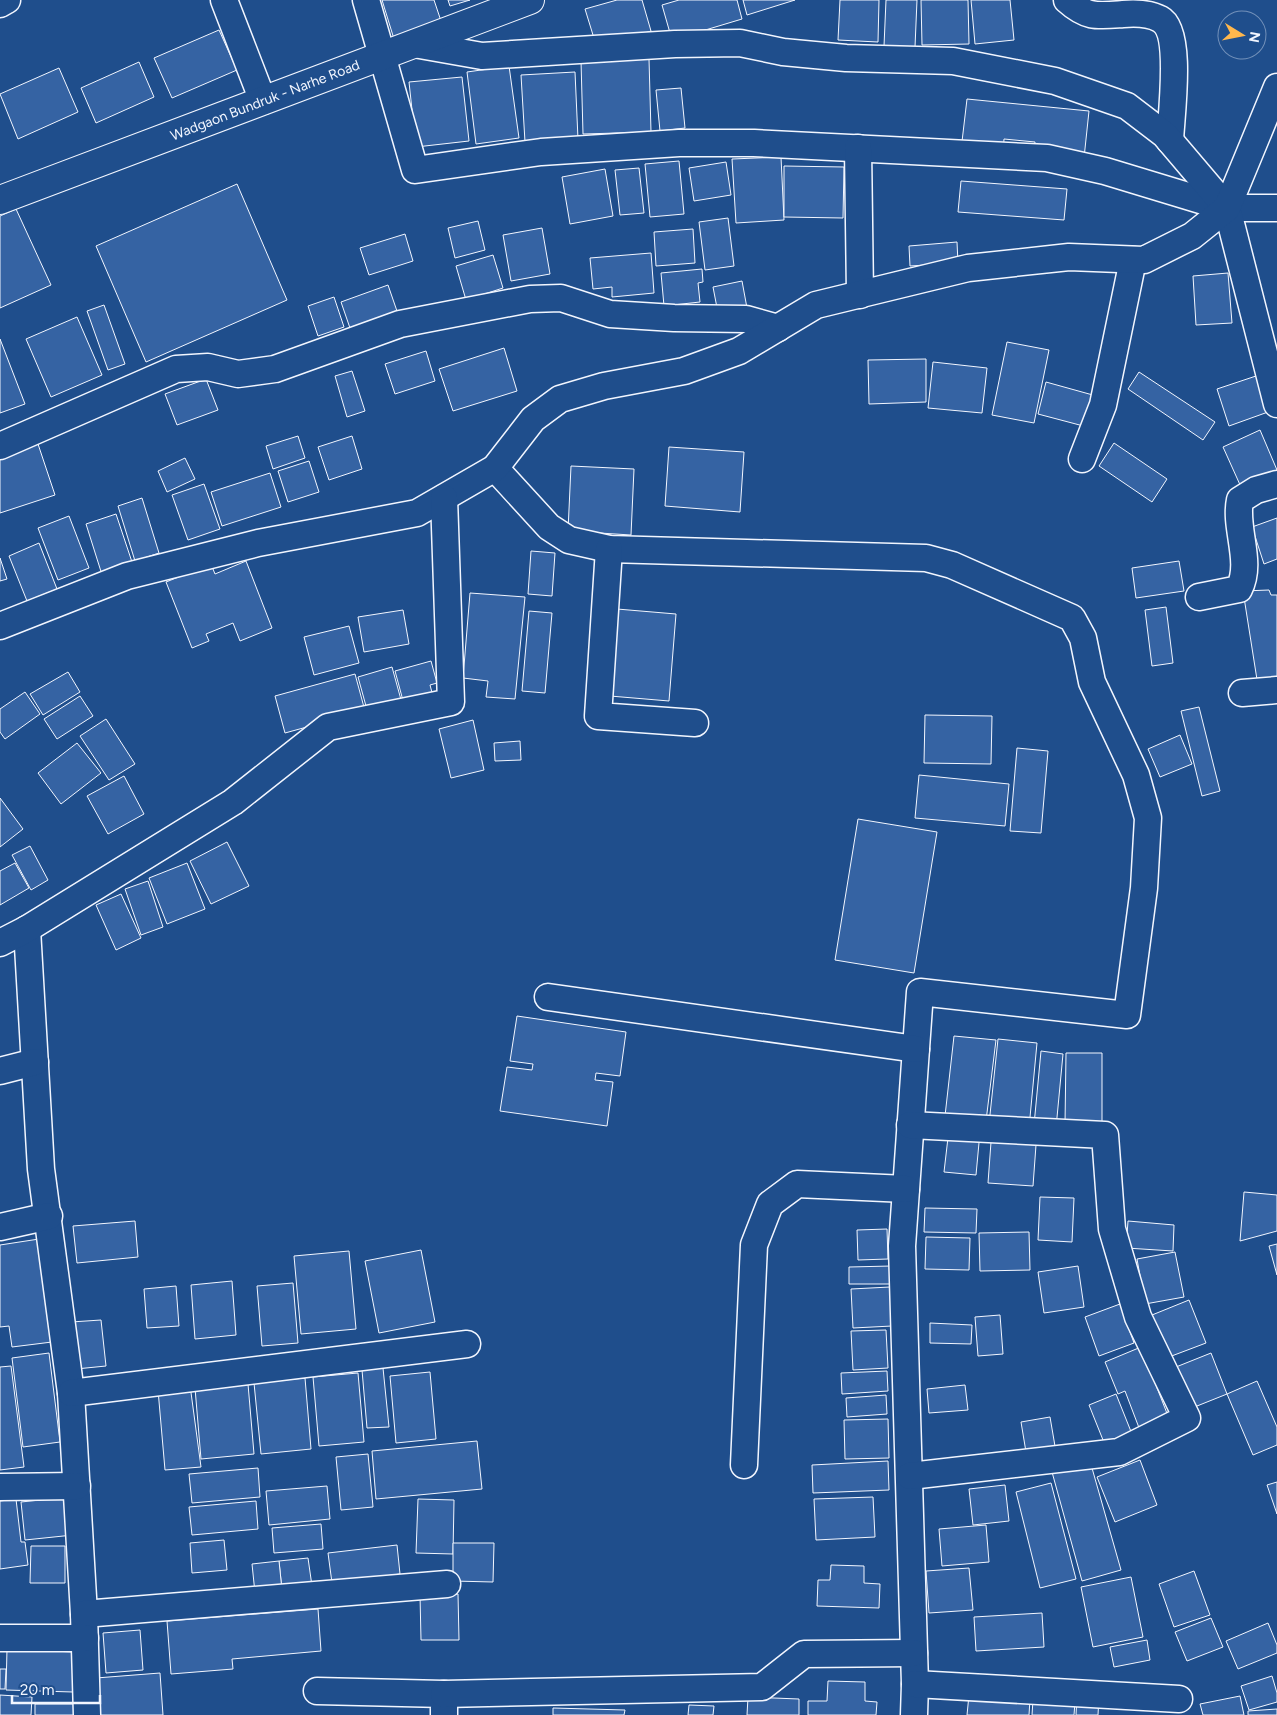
<svg xmlns="http://www.w3.org/2000/svg" width="1277" height="1715" font-family="Figtree,sans-serif">
<rect width="100%" height="100%" fill="#1f4e8c"/>
<!-- building -->
<g fill="#3563a3" stroke="#f2f6ff">
<polygon points="382,0 434,0 442,24 394,39"/>
<polygon points="448,0 470,0 450,6"/>
<polygon points="617,0 642,0 651,31 597,48 585,9"/>
<polygon points="679,0 737,0 742,19 672,40 662,5"/>
<polygon points="743,0 795,0 747,15"/>
<polygon points="840,0 879,0 878,42 838,40"/>
<polygon points="886,0 917,0 915,47 884,46"/>
<polygon points="921,0 968,0 969,44 922,45"/>
<polygon points="971,0 1010,0 1014,40 975,44"/>
<polygon points="219,30 237,70 172,98 154,58"/>
<polygon points="649,59 651,132 583,134 581,61"/>
<polygon points="139,62 154,97 96,123 81,88"/>
<polygon points="509,66 519,138 476,144 467,72"/>
<polygon points="59,68 78,112 18,139 0,94"/>
<polygon points="575,72 578,139 525,142 521,75"/>
<polygon points="462,77 469,141 416,147 409,82"/>
<polygon points="681,88 685,128 660,131 656,90"/>
<polygon points="967,99 1089,111 1084,158 1034,153 1035,142 1004,139 1003,154 961,150"/>
<polygon points="781,157 784,220 736,223 732,159"/>
<polygon points="679,161 684,214 650,217 645,164"/>
<polygon points="726,162 731,195 694,201 689,168"/>
<polygon points="784,166 844,167 843,218 784,217"/>
<polygon points="639,168 644,213 620,215 615,170"/>
<polygon points="605,169 613,216 570,224 562,177"/>
<polygon points="961,181 1067,189 1064,220 958,212"/>
<polygon points="237,184 287,300 146,362 96,246"/>
<polygon points="16,209 51,285 0,308 0,216"/>
<polygon points="728,218 734,266 705,270 699,222"/>
<polygon points="478,221 485,250 455,258 448,228"/>
<polygon points="542,228 550,274 511,281 503,235"/>
<polygon points="693,229 695,263 656,266 654,232"/>
<polygon points="405,234 413,261 369,275 360,248"/>
<polygon points="957,242 958,263 910,266 909,246"/>
<polygon points="651,253 654,293 612,297 612,287 593,289 590,258"/>
<polygon points="493,255 503,288 466,300 456,266"/>
<polygon points="702,269 703,282 698,283 700,302 664,306 661,273"/>
<polygon points="1228,273 1232,323 1196,325 1193,276"/>
<polygon points="742,281 747,308 718,313 713,287"/>
<polygon points="388,285 398,314 351,331 341,302"/>
<polygon points="334,297 344,327 318,336 308,306"/>
<polygon points="104,305 125,364 108,370 87,311"/>
<polygon points="77,317 102,375 51,397 26,339"/>
<polygon points="0,339 25,404 0,413"/>
<polygon points="1007,342 1049,350 1034,423 992,415"/>
<polygon points="504,348 517,391 453,411 439,369"/>
<polygon points="426,351 435,381 395,394 385,364"/>
<polygon points="926,359 926,402 869,404 868,360"/>
<polygon points="933,362 987,368 982,413 928,408"/>
<polygon points="352,371 365,411 347,417 335,376"/>
<polygon points="1139,372 1215,422 1203,440 1128,389"/>
<polygon points="1256,376 1268,412 1229,426 1217,389"/>
<polygon points="206,379 218,410 177,425 165,394"/>
<polygon points="1046,382 1100,397 1091,428 1038,414"/>
<polygon points="1260,430 1277,470 1241,487 1223,447"/>
<polygon points="298,436 305,458 273,469 266,446"/>
<polygon points="352,436 362,469 329,480 318,447"/>
<polygon points="37,441 55,495 0,513 0,453"/>
<polygon points="1114,443 1167,479 1152,502 1099,466"/>
<polygon points="669,447 744,452 740,512 665,506"/>
<polygon points="185,458 195,479 167,492 158,471"/>
<polygon points="309,461 319,492 288,502 278,471"/>
<polygon points="571,466 634,469 631,535 568,531"/>
<polygon points="270,473 281,507 222,526 211,492"/>
<polygon points="204,484 220,529 188,540 172,495"/>
<polygon points="142,498 159,553 135,561 118,506"/>
<polygon points="116,514 135,571 104,581 86,524"/>
<polygon points="69,516 89,568 58,580 38,528"/>
<polygon points="1277,518 1277,559 1264,564 1252,527"/>
<polygon points="39,543 57,589 27,601 9,556"/>
<polygon points="531,551 555,553 552,596 528,594"/>
<polygon points="0,558 7,579 0,581"/>
<polygon points="246,561 272,628 240,641 233,623 206,634 209,641 192,648 166,582 211,564 215,574"/>
<polygon points="1179,561 1184,591 1136,598 1132,568"/>
<polygon points="1269,590 1271,595 1277,595 1277,685 1258,686 1243,591"/>
<polygon points="470,593 525,597 515,699 486,697 488,681 463,678"/>
<polygon points="1166,607 1173,663 1152,666 1145,610"/>
<polygon points="617,609 676,614 669,701 610,696"/>
<polygon points="403,610 409,644 364,652 358,617"/>
<polygon points="529,611 552,613 545,693 522,691"/>
<polygon points="349,626 359,663 314,675 304,637"/>
<polygon points="431,661 437,683 430,685 434,700 405,708 395,671"/>
<polygon points="392,667 403,707 369,717 358,677"/>
<polygon points="68,672 80,692 43,715 30,694"/>
<polygon points="355,674 365,711 285,733 275,696"/>
<polygon points="25,692 40,714 5,739 0,732 0,709"/>
<polygon points="80,696 93,716 57,739 44,719"/>
<polygon points="1199,707 1220,791 1202,796 1181,711"/>
<polygon points="925,715 992,716 991,764 924,763"/>
<polygon points="106,719 135,764 109,780 80,736"/>
<polygon points="473,720 484,770 451,778 439,729"/>
<polygon points="1180,735 1192,764 1160,777 1148,749"/>
<polygon points="520,741 521,760 495,761 494,743"/>
<polygon points="77,743 101,773 61,804 38,773"/>
<polygon points="1017,748 1048,751 1041,833 1010,831"/>
<polygon points="919,775 1009,784 1005,826 915,818"/>
<polygon points="124,776 144,814 108,834 87,796"/>
<polygon points="0,798 23,829 0,847"/>
<polygon points="858,819 937,832 914,973 835,960"/>
<polygon points="227,842 249,886 211,904 190,861"/>
<polygon points="30,846 48,880 31,890 12,855"/>
<polygon points="15,863 29,888 0,905 0,871"/>
<polygon points="187,863 205,909 167,924 149,878"/>
<polygon points="148,881 163,927 141,935 125,889"/>
<polygon points="121,894 141,938 116,950 96,905"/>
<polygon points="517,1016 626,1032 620,1076 596,1073 595,1080 613,1082 607,1126 500,1111 507,1067 532,1070 533,1064 510,1061"/>
<polygon points="954,1036 996,1040 986,1121 945,1116"/>
<polygon points="998,1039 1037,1043 1029,1128 989,1124"/>
<polygon points="1041,1051 1063,1054 1056,1128 1034,1125"/>
<polygon points="1066,1053 1102,1053 1102,1124 1065,1124"/>
<polygon points="949,1129 980,1132 976,1175 944,1172"/>
<polygon points="991,1142 1036,1145 1033,1186 988,1183"/>
<polygon points="1244,1192 1277,1195 1277,1231 1240,1241"/>
<polygon points="1040,1197 1074,1198 1072,1242 1038,1240"/>
<polygon points="925,1208 977,1209 976,1233 924,1232"/>
<polygon points="135,1221 138,1257 77,1263 73,1226"/>
<polygon points="1128,1221 1174,1225 1173,1251 1126,1248"/>
<polygon points="887,1229 888,1259 858,1260 857,1230"/>
<polygon points="1029,1232 1030,1270 980,1271 979,1233"/>
<polygon points="926,1237 970,1238 969,1270 925,1269"/>
<polygon points="39,1239 52,1342 12,1347 9,1326 0,1327 0,1245"/>
<polygon points="1277,1244 1277,1275 1269,1246"/>
<polygon points="421,1250 435,1322 379,1333 365,1261"/>
<polygon points="349,1251 356,1329 301,1334 294,1256"/>
<polygon points="1175,1252 1184,1297 1145,1304 1137,1259"/>
<polygon points="891,1266 891,1284 849,1284 849,1267"/>
<polygon points="1078,1266 1084,1307 1044,1313 1038,1272"/>
<polygon points="232,1281 236,1335 195,1339 191,1285"/>
<polygon points="293,1283 298,1343 262,1346 257,1286"/>
<polygon points="176,1286 179,1326 147,1328 144,1289"/>
<polygon points="890,1287 892,1326 853,1328 851,1289"/>
<polygon points="1189,1300 1206,1343 1169,1357 1152,1315"/>
<polygon points="1120,1304 1134,1343 1099,1356 1085,1317"/>
<polygon points="1000,1315 1003,1354 978,1356 975,1317"/>
<polygon points="101,1320 106,1366 76,1369 71,1322"/>
<polygon points="930,1323 972,1325 971,1344 930,1343"/>
<polygon points="886,1330 888,1368 853,1370 851,1331"/>
<polygon points="1141,1347 1170,1421 1141,1433 1125,1391 1118,1394 1105,1362"/>
<polygon points="49,1353 60,1442 23,1447 12,1358"/>
<polygon points="1211,1353 1227,1394 1192,1408 1176,1367"/>
<polygon points="11,1366 24,1467 0,1470 0,1367"/>
<polygon points="383,1368 389,1427 367,1428 362,1370"/>
<polygon points="887,1371 888,1391 842,1394 841,1373"/>
<polygon points="430,1372 436,1439 396,1443 390,1376"/>
<polygon points="358,1373 364,1442 319,1446 313,1377"/>
<polygon points="305,1378 311,1449 261,1454 254,1383"/>
<polygon points="1257,1381 1277,1427 1277,1445 1253,1455 1227,1394"/>
<polygon points="248,1384 254,1454 201,1459 195,1388"/>
<polygon points="190,1385 201,1467 165,1470 158,1390"/>
<polygon points="965,1385 968,1410 929,1413 927,1389"/>
<polygon points="1116,1394 1134,1439 1107,1450 1089,1405"/>
<polygon points="886,1395 887,1414 847,1417 846,1398"/>
<polygon points="1050,1417 1056,1452 1027,1458 1021,1422"/>
<polygon points="888,1419 889,1458 845,1459 844,1420"/>
<polygon points="477,1441 482,1489 376,1499 372,1451"/>
<polygon points="368,1454 373,1507 341,1510 336,1457"/>
<polygon points="1140,1460 1157,1505 1115,1522 1097,1477"/>
<polygon points="888,1461 889,1490 813,1493 812,1465"/>
<polygon points="1090,1461 1121,1570 1082,1581 1052,1472"/>
<polygon points="258,1468 260,1497 192,1503 189,1474"/>
<polygon points="1277,1482 1277,1514 1267,1485"/>
<polygon points="1051,1483 1076,1579 1040,1588 1016,1492"/>
<polygon points="1005,1485 1009,1521 973,1525 969,1489"/>
<polygon points="327,1486 330,1519 269,1525 266,1491"/>
<polygon points="69,1497 73,1535 25,1540 21,1502"/>
<polygon points="873,1497 875,1537 816,1540 814,1499"/>
<polygon points="16,1499 21,1542 25,1542 28,1565 0,1569 0,1501"/>
<polygon points="418,1499 454,1500 453,1554 416,1553"/>
<polygon points="256,1501 258,1529 192,1535 189,1507"/>
<polygon points="321,1524 323,1549 274,1553 272,1528"/>
<polygon points="986,1525 989,1562 942,1566 939,1529"/>
<polygon points="224,1540 227,1570 192,1573 190,1543"/>
<polygon points="453,1543 494,1543 493,1582 453,1581"/>
<polygon points="397,1545 400,1574 332,1583 328,1553"/>
<polygon points="31,1546 65,1546 65,1583 30,1583"/>
<polygon points="308,1558 312,1586 282,1590 279,1561"/>
<polygon points="279,1561 282,1590 255,1593 252,1564"/>
<polygon points="831,1565 864,1566 864,1583 880,1584 879,1608 817,1606 818,1580 830,1580"/>
<polygon points="969,1568 973,1610 929,1613 926,1571"/>
<polygon points="1194,1571 1210,1615 1174,1627 1159,1584"/>
<polygon points="1131,1577 1143,1637 1093,1647 1081,1587"/>
<polygon points="458,1594 459,1640 421,1640 420,1595"/>
<polygon points="318,1609 321,1651 232,1659 233,1669 171,1674 167,1621"/>
<polygon points="1042,1613 1044,1647 976,1651 974,1617"/>
<polygon points="1211,1618 1223,1647 1187,1661 1175,1632"/>
<polygon points="1268,1623 1277,1645 1277,1653 1238,1669 1226,1641"/>
<polygon points="140,1630 143,1670 106,1673 103,1633"/>
<polygon points="1147,1640 1150,1660 1114,1667 1110,1647"/>
<polygon points="7,1649 74,1652 73,1692 6,1690"/>
<polygon points="0,1669 6,1669 5,1689 0,1689"/>
<polygon points="160,1673 163,1715 99,1715 96,1678"/>
<polygon points="1272,1676 1277,1693 1277,1702 1249,1710 1241,1686"/>
<polygon points="828,1681 865,1682 865,1701 877,1702 876,1715 808,1715 808,1701 827,1701"/>
<polygon points="0,1695 32,1697 31,1715 0,1715"/>
<polygon points="969,1695 1030,1699 1029,1715 967,1715"/>
<polygon points="1077,1695 1099,1696 1098,1715 1076,1715"/>
<polygon points="1240,1696 1244,1715 1203,1715 1200,1704"/>
<polygon points="748,1697 799,1699 799,1715 747,1715"/>
<polygon points="1033,1700 1075,1702 1074,1715 1032,1715"/>
<rect x="35" y="1704" width="41" height="11"/>
<polygon points="689,1705 714,1706 713,1715 688,1715"/>
<polygon points="553,1708 625,1710 624,1715 553,1715"/>
<polygon points="1277,1709 1277,1715 1248,1715 1248,1711"/>
</g>
<g fill="none" stroke-linecap="round" stroke-linejoin="round">
<defs>
<g id="minor">
<polyline points="224,0 263,101"/>
<polyline points="366,0 415,170 541,152 679,143 754,143 1047,158 1105,171 1227,208 1277,208"/>
<path d="M1067 0C1087 18 1097 16 1123 14 1135 13 1149 13 1160 19 1183 31 1171 116 1170 141"/>
<polyline points="0,4 7,0"/>
<polyline points="414,44 482,56 675,44 740,43 783,52 846,58 953,61 1055,81 1127,106 1165,135 1227,208 1277,404"/>
<polyline points="858,148 860,295"/>
<polyline points="0,446 176,369 208,367 238,374 275,369 400,324 530,299 561,298 610,314 674,318 746,319 778,328"/>
<polyline points="1082,459 1103,405 1133,260"/>
<polyline points="495,468 549,527 569,540 609,549 926,558 952,565 1072,618 1083,638 1092,682 1136,775 1148,818 1144,888 1127,1015 920,992 902,1246 915,1684 914,1715"/>
<polyline points="609,549 598,716 695,723"/>
<path d="M1199 597 1239 589C1253 562 1234 528 1240 500L1256 490 1277 484"/>
<polyline points="0,626 127,576 258,543 417,513 495,468 533,419 560,399 604,386 684,371 739,351 816,305 968,268 1069,257 1144,260 1192,236 1227,208 1277,87"/>
<polyline points="1242,693 1277,690"/>
<polyline points="27,929 41,1169 71,1393 84,1614 87,1715"/>
<polyline points="0,943 27,929 233,802 328,727 451,702 444,498"/>
<polyline points="548,997 916,1049"/>
<polyline points="0,1071 35,1062"/>
<polyline points="0,1227 49,1216"/>
<polyline points="71,1393 467,1344"/>
<polyline points="744,1465 754,1245 770,1204 797,1184 906,1189"/>
<polyline points="910,1476 1119,1452 1187,1418 1138,1317 1112,1229 1105,1135 910,1125"/>
<polyline points="0,1487 77,1486"/>
<polyline points="84,1614 447,1584"/>
<polyline points="0,1638 85,1638"/>
<polyline points="915,1684 1179,1699"/>
<polyline points="317,1691 444,1694 444,1715"/>
<polyline points="444,1694 762,1687 804,1654 914,1653"/>
</g>
<polyline id="tertiary" points="0,200 530,0"/>
</defs>
<!-- minor casing -->
<use href="#minor" stroke="#f2f6ff" stroke-width="29"/>
<!-- tertiary casing -->
<use href="#tertiary" stroke="#f2f6ff" stroke-width="30"/>
<!-- minor -->
<use href="#minor" stroke="#1f4e8c" stroke-width="26"/>
<!-- tertiary -->
<use href="#tertiary" stroke="#1f4e8c" stroke-width="28"/>
</g>
<g text-anchor="middle" stroke-width="4" stroke-linejoin="round" paint-order="stroke">
<!-- street labels -->
<g font-size="14" fill="#f2f6ff" stroke="#1f4e8c">
<text transform="translate(265 100) rotate(-21)" y="5">Wadgaon Bundruk - Narhe Road</text>
</g>
</g>
<!-- north arrow -->
<g transform="translate(1242 35) rotate(100)"><circle r="24" fill="#1f4e8c" stroke="#7391ba"/>
<path d="M0-4L9 19L0 12L-9 19Z" fill="#ffb74d"/>
<text y="-8" font-size="14" font-weight="bold" text-anchor="middle" fill="#f2f6ff">N</text>
</g>
<!-- scale -->
<path d="M12 1695v8h88v-8" fill="none" stroke="#f2f6ff" stroke-width="2.5"/>
<text x="20" y="1695" font-size="15" fill="#f2f6ff" stroke="#1f4e8c" stroke-width="4" paint-order="stroke">20 m</text>
</svg>
